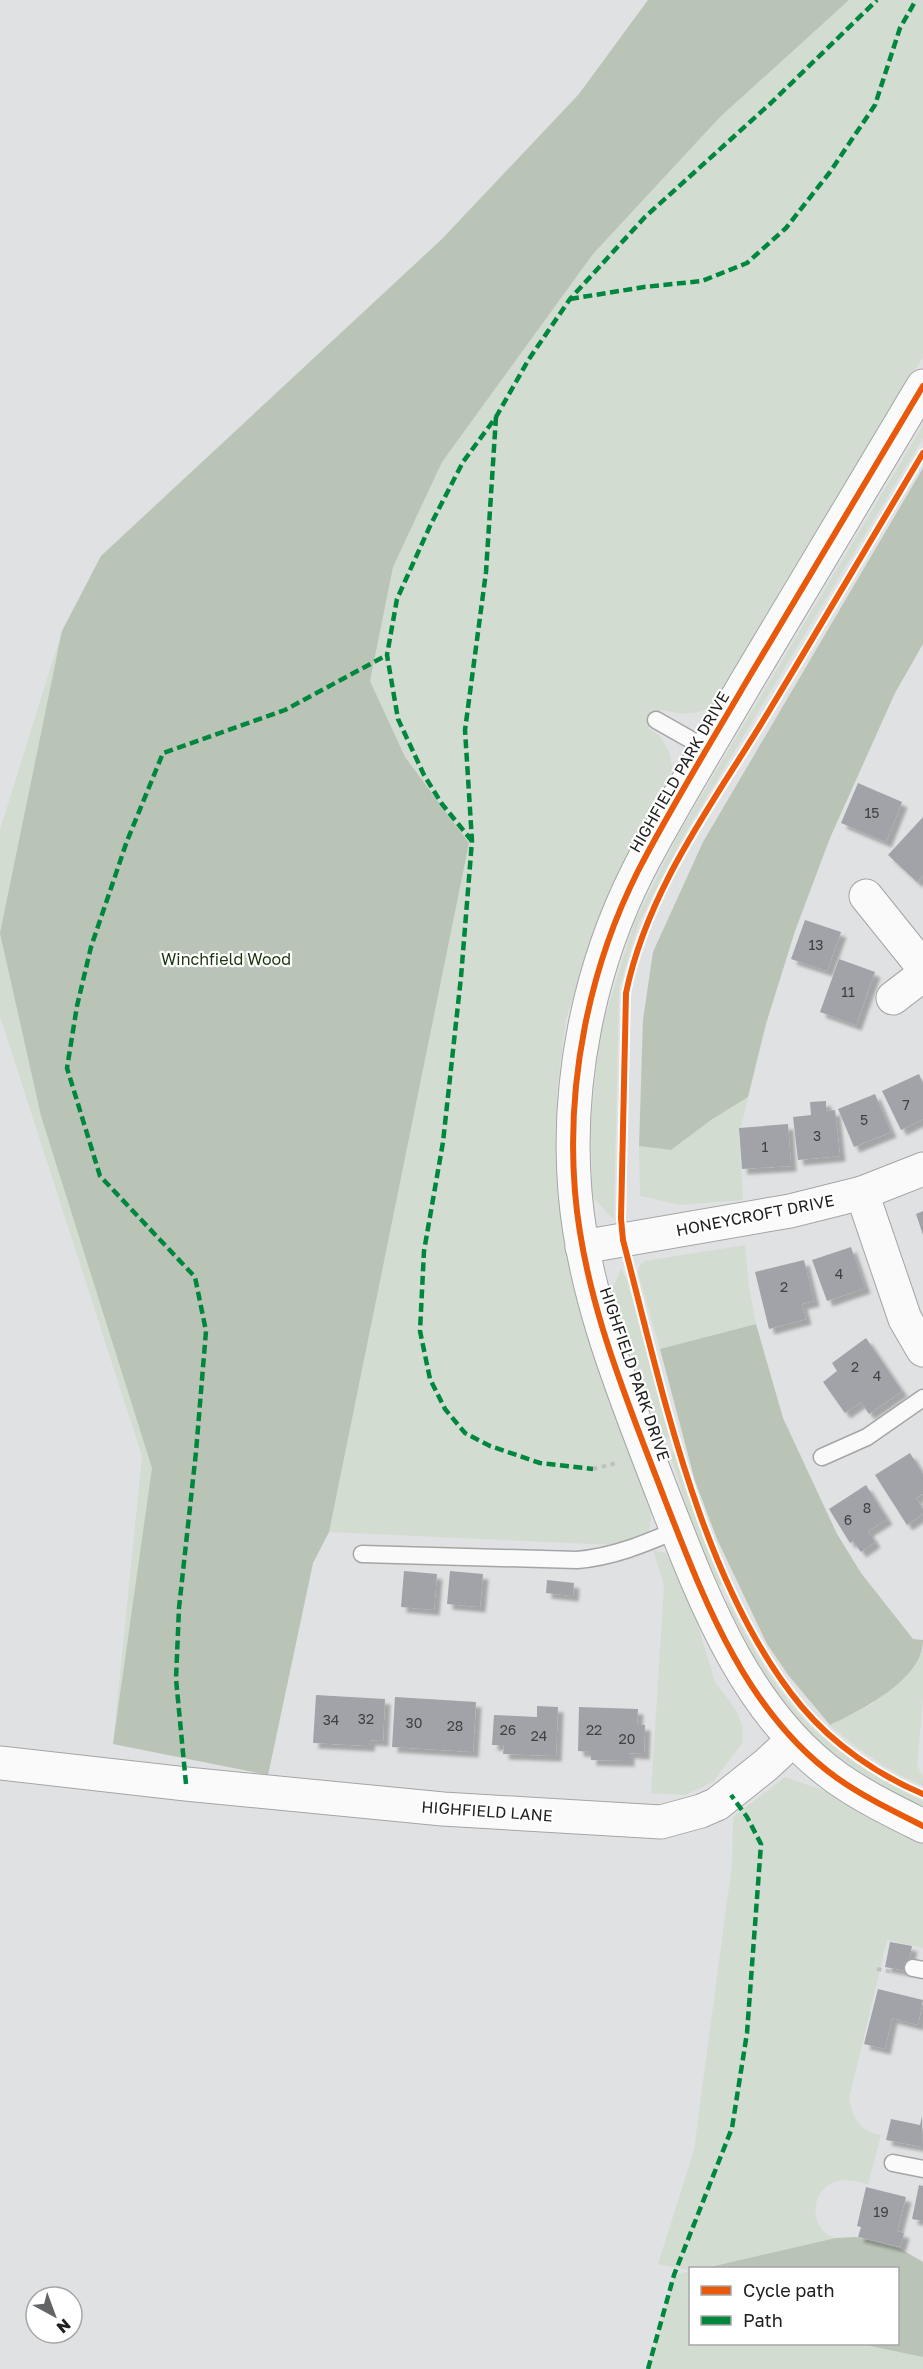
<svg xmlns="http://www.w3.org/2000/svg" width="923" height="2369" font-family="'Golos Text',sans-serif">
<defs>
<filter id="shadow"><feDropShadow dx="5.5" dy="5.5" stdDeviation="1.5" flood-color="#0004"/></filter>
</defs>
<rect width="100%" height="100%" fill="#e0e1e2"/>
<!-- green -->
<g fill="#d3dcd1">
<path d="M648 0H923V357L715 704C697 717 682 714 661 710L648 728 660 736 669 752 672 766 669 781 626 857 591 943 566 1019 557 1091V1194L575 1292 595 1360 652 1515 648 1533 615 1545 329 1532 313 1563 268 1775 113 1744 142 1456 0 1016V830L62 631 101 556 442 239 579 94Z"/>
<polygon points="923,425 923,438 684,835 639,923 619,988 614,1220 592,1196 591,1120 600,1033 634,923 679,833"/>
<polygon points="748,1097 739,1136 743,1200 680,1205 640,1196 639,1146 671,1150 711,1120"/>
<polygon points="745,1245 749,1287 756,1324 660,1349 638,1273 640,1265 645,1261"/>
<polygon points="621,1269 627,1280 670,1437 664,1439 624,1338 610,1295"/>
<polygon points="675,1452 703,1539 722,1584 718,1587 689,1514 670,1454"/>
<polygon points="653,1550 665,1553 672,1563 691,1603 715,1682 736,1710 742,1725 743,1742 713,1782 685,1795 651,1793 664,1585"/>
<path d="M728 1601C744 1631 759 1661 779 1689 813 1739 869 1775 923 1801V1808C870 1789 809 1739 775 1694 754 1666 739 1634 723 1603Z"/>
<path d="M923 1650V1700L917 1765 923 1777V1786C888 1771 858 1750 830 1725L872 1704 906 1676Z"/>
<path d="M785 1777 848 1799 923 1842V1948L887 1940 849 2099C853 2118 860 2132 881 2135L868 2184C855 2181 844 2177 832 2183 809 2193 810 2231 835 2238 842 2240 850 2236 858 2237 882 2241 902 2250 923 2262V2369H648L674 2275 690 2271V2344H898V2268L690 2270 658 2264 694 2150 732 1864 733 1817Z"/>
</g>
<!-- forest -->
<g fill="#b9c4b6">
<polygon points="648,0 849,0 720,117 593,254 442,462 393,567 370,681 405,757 469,843 329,1532 313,1563 268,1775 113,1744 152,1468 41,1116 0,933 62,631 101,556 442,239 579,94"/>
<polygon points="923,468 923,644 895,693 830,838 795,931 766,1024 748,1097 711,1120 671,1150 639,1146 643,1020 653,952 703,842"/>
<path d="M756 1324 783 1418 837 1534 861 1573 913 1639 923 1640C923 1680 861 1710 830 1725L789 1676 767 1644 717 1539 695 1481 660 1349Z"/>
<polygon points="856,2237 899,2248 923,2262 923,2357 861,2344 898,2344 898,2268 706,2268 836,2238"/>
</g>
<!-- building -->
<g fill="#a2a3a9" filter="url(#shadow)">
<polygon points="858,783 902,802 886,842 841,823"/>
<polygon points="923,817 923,875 917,882 888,855"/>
<polygon points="805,920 841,932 827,971 791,959"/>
<polygon points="839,959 875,972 856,1025 820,1012"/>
<polygon points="919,1074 923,1083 923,1119 901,1130 882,1091"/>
<polygon points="875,1094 891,1132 854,1147 838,1109"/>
<polygon points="826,1101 826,1111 835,1110 840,1156 798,1160 793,1117 811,1115 810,1102"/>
<polygon points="788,1124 791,1166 742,1169 739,1128"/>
<polygon points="923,1211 923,1235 916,1214"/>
<polygon points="851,1247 865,1288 827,1301 812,1260"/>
<polygon points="804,1260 814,1301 802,1304 806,1319 769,1329 755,1272"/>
<polygon points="866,1338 902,1391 869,1414 861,1402 845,1413 823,1382 837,1371 832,1363"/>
<polygon points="910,1453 923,1474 923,1494 916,1498 923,1509 923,1514 907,1525 875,1475"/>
<polygon points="866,1485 887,1519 868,1531 875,1542 861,1552 853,1541 850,1543 829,1509"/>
<polygon points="404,1571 437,1574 434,1610 401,1607"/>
<polygon points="450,1571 483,1574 480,1607 447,1604"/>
<polygon points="547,1580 574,1583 573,1596 546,1593"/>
<polygon points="316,1695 385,1699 383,1741 370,1740 369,1746 313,1743"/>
<polygon points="395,1697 476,1702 473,1752 392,1747"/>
<polygon points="537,1706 558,1707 556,1756 503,1754 504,1745 492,1745 494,1715 537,1717"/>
<polygon points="579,1707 638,1709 637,1725 645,1725 644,1754 629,1753 629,1761 591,1760 591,1752 578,1751"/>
<polygon points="890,1942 912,1946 907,1971 885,1967"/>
<polygon points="878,1989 923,2000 918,2025 892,2018 885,2049 864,2044"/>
<polygon points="922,2116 923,2147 886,2140 891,2119 920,2125"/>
<polygon points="919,2185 923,2186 923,2221 912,2219"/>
<polygon points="866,2187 906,2197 897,2231 904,2233 900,2247 858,2237 861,2227 857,2226"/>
</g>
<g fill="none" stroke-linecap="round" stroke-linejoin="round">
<defs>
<g id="service">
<polyline points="656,720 707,749"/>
<polyline points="822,1457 867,1437 923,1398"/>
<path d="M362 1554 577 1560C613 1557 644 1544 677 1530"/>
<polyline points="913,1968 923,1970"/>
<polyline points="893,2163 923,2169"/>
</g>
<g id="minor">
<polyline points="866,896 923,967"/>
<polyline points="893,998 923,975"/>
<polyline points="862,1193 905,1319 923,1350"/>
<polyline points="582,1247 790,1211 862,1193 923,1169"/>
</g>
<g id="tertiary">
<path d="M923 386C864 485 804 584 745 684 709 746 671 807 638 871 589 968 566 1083 575 1192 584 1300 627 1400 665 1500 704 1600 746 1713 837 1778 864 1797 893 1811 923 1826"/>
<polyline points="0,1763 186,1784 443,1809 661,1822 701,1811 717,1804 766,1765 793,1740"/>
</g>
</defs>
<!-- service casing -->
<use href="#service" stroke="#a5a5a6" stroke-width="19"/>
<!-- minor casing -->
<use href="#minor" stroke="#a5a5a6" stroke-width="35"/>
<!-- tertiary casing -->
<use href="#tertiary" stroke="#a5a5a6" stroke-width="35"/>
<!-- path -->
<g stroke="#c0c0c1" stroke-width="4" stroke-dasharray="4.5 4.5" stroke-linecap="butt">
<polyline points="593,1469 617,1463"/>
<polyline points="877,1969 893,1972"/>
</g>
<!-- service -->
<use href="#service" stroke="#fafafb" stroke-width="16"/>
<!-- minor -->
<use href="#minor" stroke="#fafafb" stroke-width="33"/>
<!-- tertiary -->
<use href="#tertiary" stroke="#fafafb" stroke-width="33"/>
<!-- quiet -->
<g stroke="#00873e" stroke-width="4.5" stroke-dasharray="9 4.5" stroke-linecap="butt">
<polyline points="570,299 644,287 702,281 747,263 786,228 830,172 875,105 900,28 916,0"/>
<polyline points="496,417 486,572 465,730 472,841 461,977 443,1142 424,1251 420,1331 430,1379 445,1409 465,1433 490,1446 540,1463 593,1469"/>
<polyline points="472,841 442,804 424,775 398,719 387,655 397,599 430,526 463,462 496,417 529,359 570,299 645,217 772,102 877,0"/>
<polyline points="186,1784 176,1679 179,1608 196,1452 206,1331 195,1277 100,1176 67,1068 77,1006 91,947 127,841 163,753 285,710 387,655"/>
<polyline points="648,2369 674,2275 732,2128 747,2033 761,1844 747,1817 731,1795"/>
</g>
<defs>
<g id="cycleway">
<path d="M923 386C864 485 804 584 745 684 709 746 671 807 638 871 589 968 566 1083 575 1192 584 1300 627 1400 665 1500 704 1600 746 1713 837 1778 864 1797 893 1811 923 1826"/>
<path d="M923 453C872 538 821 625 769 711 715 801 648 887 626 993L621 1219 623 1240C662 1389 702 1587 802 1707 834 1745 878 1775 923 1794"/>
</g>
</defs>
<!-- cycleway casing -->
<use href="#cycleway" stroke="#fff" stroke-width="10"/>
<!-- cycleway -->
<use href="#cycleway" stroke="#e8590c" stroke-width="6"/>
</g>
<g text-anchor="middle" stroke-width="4.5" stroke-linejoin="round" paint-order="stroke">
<!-- number labels -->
<g font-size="14" fill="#404143">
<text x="872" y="818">15</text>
<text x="816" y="950">13</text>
<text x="848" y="997">11</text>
<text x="906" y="1110">7</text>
<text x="864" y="1125">5</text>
<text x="817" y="1141">3</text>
<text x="765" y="1152">1</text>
<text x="839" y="1279">4</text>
<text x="784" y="1292">2</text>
<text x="855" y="1372">2</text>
<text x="877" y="1381">4</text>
<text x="867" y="1513">8</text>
<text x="848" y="1525">6</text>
<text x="366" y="1724">32</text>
<text x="331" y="1725">34</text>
<text x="414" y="1728">30</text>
<text x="455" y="1731">28</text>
<text x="508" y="1735">26</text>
<text x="594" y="1735">22</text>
<text x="539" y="1741">24</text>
<text x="627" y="1744">20</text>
<text x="881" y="2217">19</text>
</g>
<!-- street labels -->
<g font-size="16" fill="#202021" stroke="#fff">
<text transform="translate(679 772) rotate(-60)" y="6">HIGHFIELD PARK DRIVE</text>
<text transform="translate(755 1215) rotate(-11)" y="6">HONEYCROFT DRIVE</text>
<text transform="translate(635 1374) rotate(71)" y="6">HIGHFIELD PARK DRIVE</text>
<text transform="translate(487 1811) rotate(4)" y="6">HIGHFIELD LANE</text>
</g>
<!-- park labels -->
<g font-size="16" fill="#1a350d" stroke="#fff">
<text x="226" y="965">Winchfield Wood</text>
</g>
</g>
<!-- legend -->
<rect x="689" y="2267" width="210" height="78" fill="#ffffff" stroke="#a6a6a6" stroke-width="1.5"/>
<rect x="701" y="2286" width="30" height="9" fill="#e8590c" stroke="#a6a6a6" stroke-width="1.5"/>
<text x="743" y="2297" font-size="18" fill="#202021">Cycle path</text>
<rect x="701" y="2316" width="30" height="9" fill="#00873e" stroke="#a6a6a6" stroke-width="1.5"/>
<text x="743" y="2327" font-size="18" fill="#202021">Path</text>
<!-- north arrow -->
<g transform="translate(54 2315) rotate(139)"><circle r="28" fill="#ffffff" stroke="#a6a6a6" stroke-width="1.5"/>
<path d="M0-4.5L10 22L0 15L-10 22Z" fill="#636465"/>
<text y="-9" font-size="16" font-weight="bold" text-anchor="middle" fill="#202021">N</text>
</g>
</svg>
